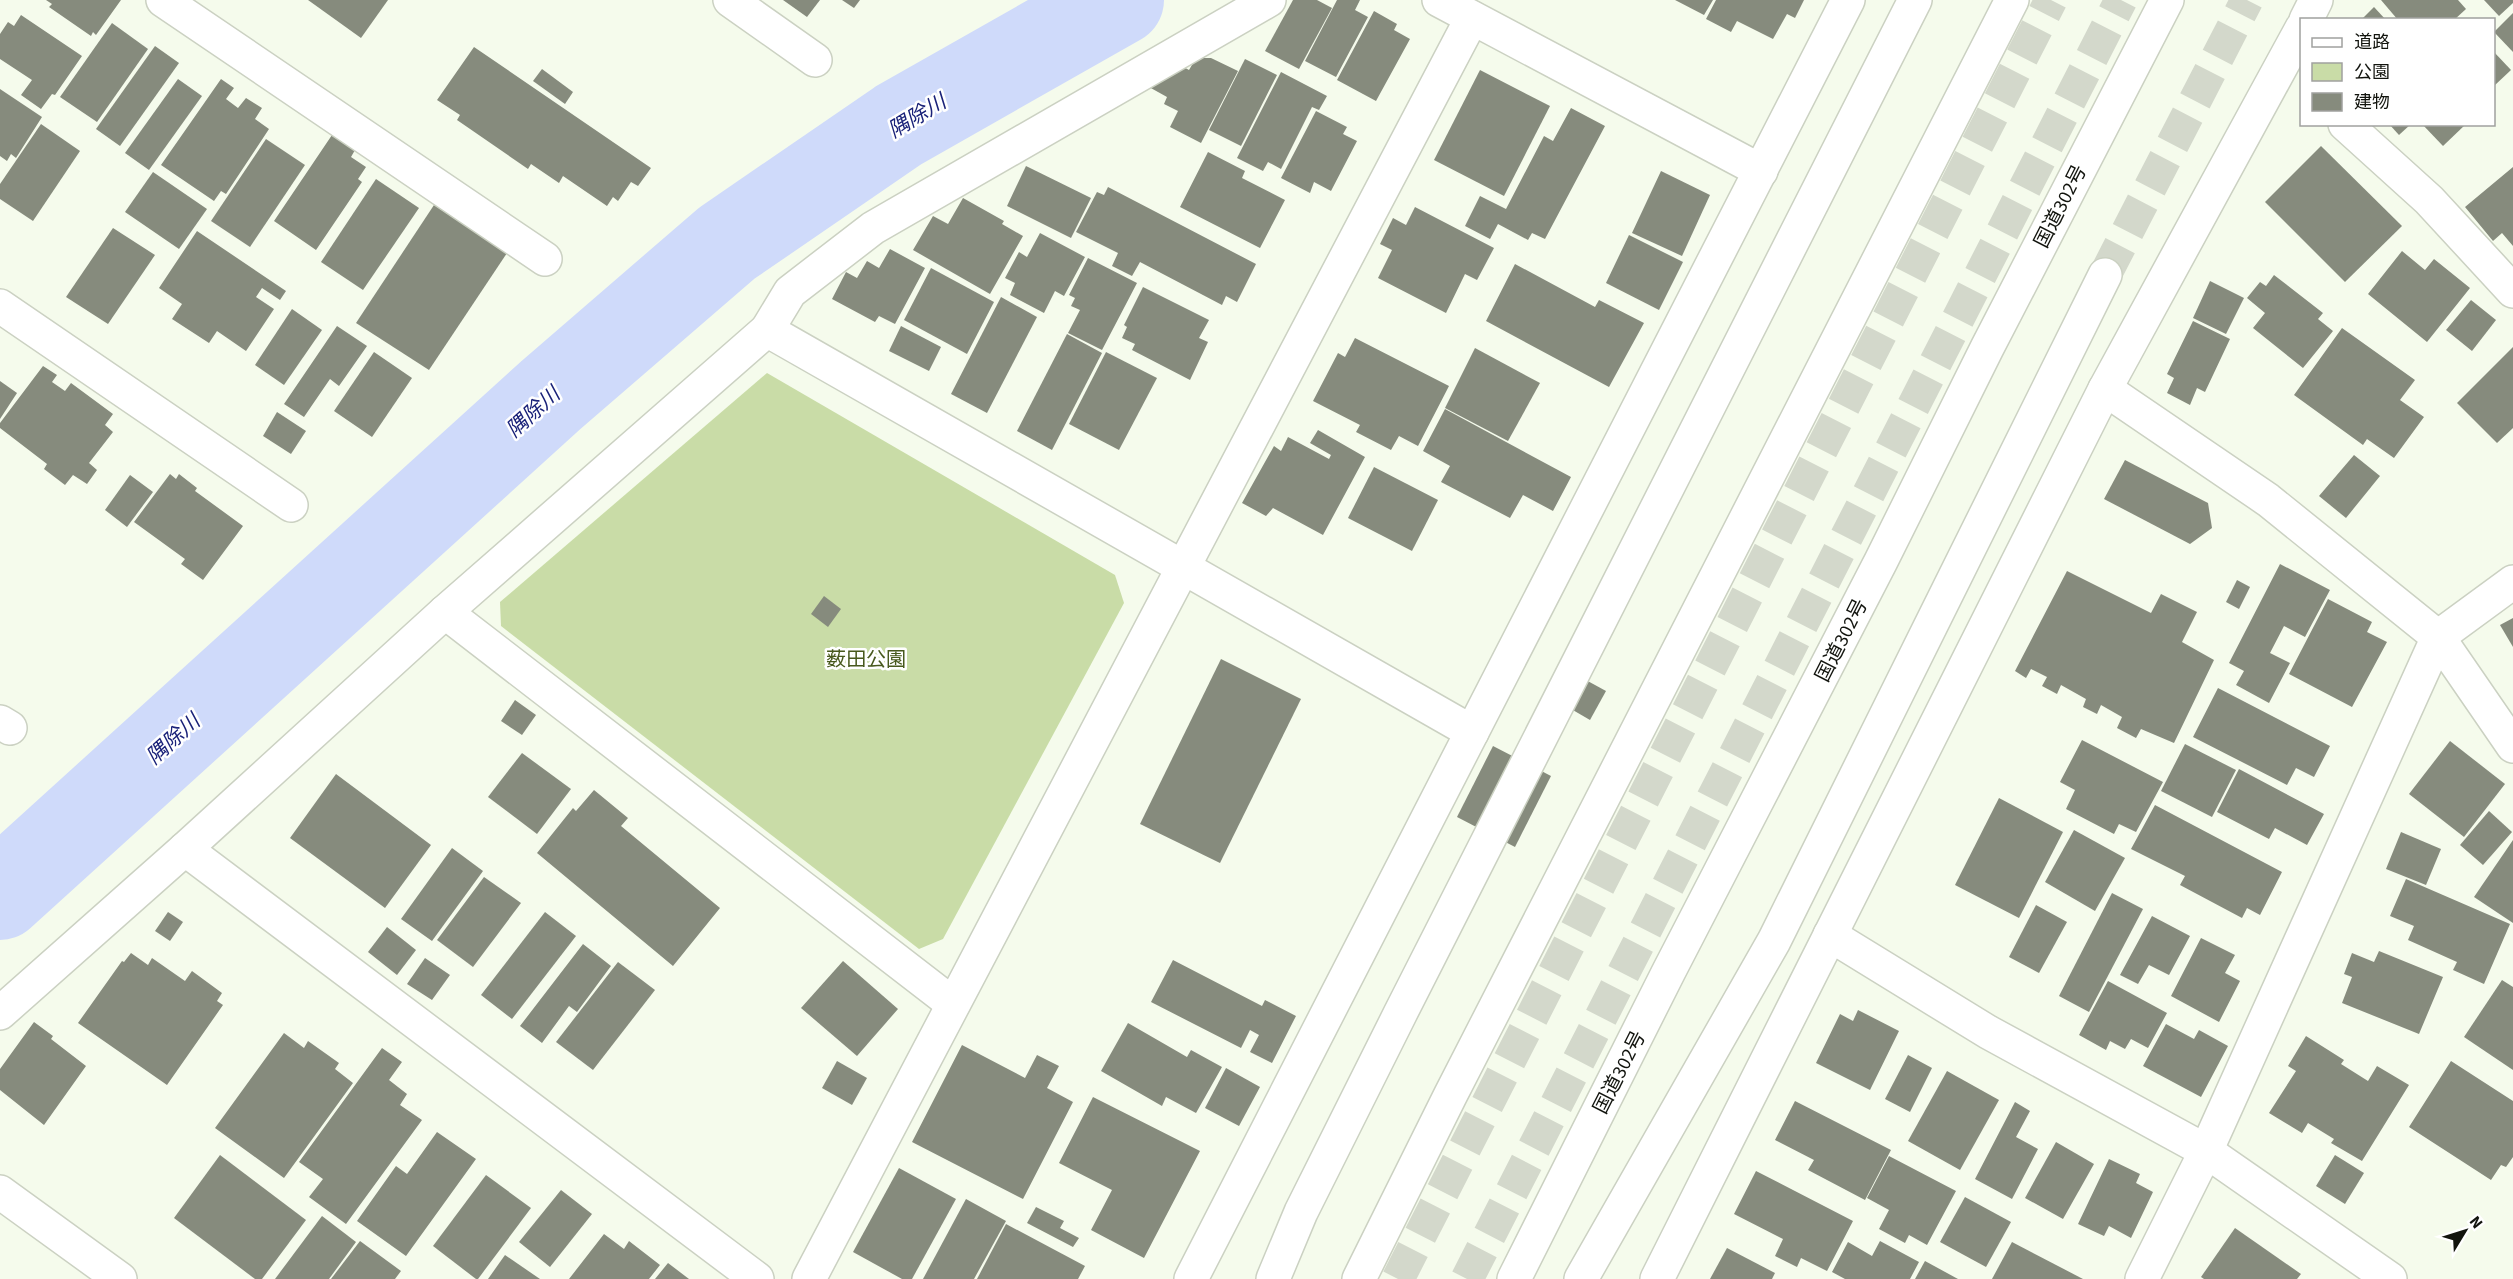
<svg xmlns="http://www.w3.org/2000/svg" width="2513" height="1279" font-family="'Source Sans 3','Noto Sans JP',sans-serif">
<rect width="100%" height="100%" fill="#f5fbec"/>
<!-- green -->
<polygon fill="#c9dca7" points="767,373 1115,575 1124,603 943,939 919,949 501,626 500,602"/>
<g fill="none" stroke-linecap="round" stroke-linejoin="round">
<!-- river -->
<polyline stroke="#cfdafa" stroke-width="90" points="0,895 551,395 727,243 899,125 1119,0"/>
</g>
<!-- building -->
<g fill="#868b7d">
<polygon points="46,0 121,0 96,35 93,32 91,36 49,7 52,4"/>
<polygon points="308,0 388,0 361,38"/>
<polygon points="783,0 820,0 807,17"/>
<polygon points="842,0 860,0 854,8"/>
<polygon points="1293,0 1317,0 1332,8 1299,69 1265,51"/>
<polygon points="1337,0 1360,0 1355,10 1368,17 1336,77 1305,61"/>
<polygon points="1675,0 1713,0 1704,15"/>
<polygon points="1716,0 1804,0 1795,18 1787,14 1773,39 1737,21 1731,32 1706,19"/>
<polygon points="2381,0 2458,0 2466,9 2454,20 2398,20"/>
<polygon points="2484,0 2513,0 2513,3 2499,16"/>
<polygon points="2374,7 2386,20 2361,20"/>
<polygon points="1374,11 1397,24 1394,30 1410,39 1376,101 1337,80"/>
<polygon points="2513,13 2513,52 2494,32"/>
<polygon points="21,15 82,56 55,95 52,94 41,109 21,95 32,80 0,59 0,34 8,22 14,26"/>
<polygon points="112,23 148,49 97,122 60,97"/>
<polygon points="155,46 179,63 120,146 96,129"/>
<polygon points="474,47 651,168 638,186 631,182 618,201 613,197 607,206 563,176 559,183 531,164 528,169 457,120 460,115 437,100"/>
<polygon points="2494,52 2511,70 2494,86"/>
<polygon points="1196,58 1211,58 1238,71 1201,143 1170,127 1178,111 1164,104 1167,97 1149,87 1180,65 1189,70"/>
<polygon points="1245,59 1277,75 1241,146 1209,130"/>
<polygon points="542,69 573,92 565,104 533,81"/>
<polygon points="1480,70 1550,106 1504,196 1434,160"/>
<polygon points="1281,72 1327,96 1319,110 1312,107 1281,169 1268,162 1263,171 1237,158"/>
<polygon points="178,79 202,96 149,170 125,153"/>
<polygon points="221,79 234,88 226,99 238,108 246,98 262,108 255,119 269,129 226,194 221,191 214,201 161,165"/>
<polygon points="0,89 42,117 16,158 11,154 7,161 0,156"/>
<polygon points="1571,108 1605,126 1545,239 1532,233 1528,240 1498,224 1490,239 1465,226 1480,196 1506,209 1544,136 1553,141"/>
<polygon points="1316,111 1347,127 1343,134 1357,141 1331,191 1314,182 1310,193 1281,178"/>
<polygon points="41,124 80,151 33,221 0,199 0,184"/>
<polygon points="2389,124 2411,124 2399,135"/>
<polygon points="2422,124 2466,124 2443,146"/>
<polygon points="332,135 355,150 351,157 366,167 358,179 362,182 316,250 274,221"/>
<polygon points="266,139 305,165 250,247 211,221"/>
<polygon points="2321,146 2402,226 2345,282 2265,202"/>
<polygon points="1208,152 1245,171 1242,178 1285,200 1260,248 1180,207"/>
<polygon points="1026,166 1091,198 1071,238 1007,206"/>
<polygon points="2513,167 2513,246 2502,233 2493,241 2465,207"/>
<polygon points="1661,171 1710,195 1682,256 1632,233"/>
<polygon points="153,172 207,209 179,249 125,212"/>
<polygon points="376,179 419,208 363,290 321,262"/>
<polygon points="1108,187 1256,264 1237,302 1226,296 1222,305 1140,262 1132,276 1112,266 1118,253 1076,232 1097,192 1104,195"/>
<polygon points="963,198 1004,221 1002,224 1023,236 990,294 913,250 933,216 948,224"/>
<polygon points="434,205 507,253 429,370 356,323"/>
<polygon points="1415,207 1494,248 1477,280 1465,274 1446,313 1378,278 1392,250 1380,244 1393,218 1406,225"/>
<polygon points="113,228 155,255 108,324 66,297"/>
<polygon points="197,231 286,291 280,300 262,288 256,297 274,309 246,351 217,331 209,343 172,319 182,304 159,288"/>
<polygon points="1040,233 1085,257 1064,296 1055,291 1044,313 1010,295 1015,283 1005,278 1019,252 1027,257"/>
<polygon points="1629,235 1683,262 1659,310 1606,283"/>
<polygon points="890,249 925,268 895,324 879,316 875,322 832,299 846,272 857,278 867,261 879,268"/>
<polygon points="2402,251 2425,270 2434,259 2470,288 2427,342 2368,294"/>
<polygon points="1088,258 1137,283 1102,350 1068,333 1080,310 1071,306 1075,298 1069,295"/>
<polygon points="1515,264 1595,307 1599,300 1644,323 1609,387 1486,321"/>
<polygon points="931,268 994,302 967,354 904,320"/>
<polygon points="2274,275 2323,313 2318,319 2333,331 2303,368 2253,328 2265,313 2247,298 2260,282 2266,286"/>
<polygon points="2210,281 2244,298 2226,334 2193,318"/>
<polygon points="1143,287 1209,320 1199,338 1208,342 1190,380 1132,350 1135,344 1122,338 1127,327 1124,325"/>
<polygon points="1001,297 1037,317 987,413 951,394"/>
<polygon points="2471,300 2496,320 2472,351 2446,330"/>
<polygon points="292,309 322,330 284,385 255,365"/>
<polygon points="2193,321 2230,339 2205,392 2197,388 2190,405 2167,393 2174,378 2167,374"/>
<polygon points="337,326 367,346 339,386 330,379 304,417 284,404"/>
<polygon points="901,326 941,347 929,371 889,351"/>
<polygon points="2342,328 2415,380 2400,400 2424,417 2394,458 2367,439 2363,445 2294,395"/>
<polygon points="1067,334 1102,353 1052,450 1017,431"/>
<polygon points="1355,338 1449,386 1418,446 1399,436 1391,450 1356,432 1360,425 1313,401 1338,353 1345,357"/>
<polygon points="2513,347 2513,428 2497,443 2457,403"/>
<polygon points="1475,348 1540,383 1508,441 1445,408"/>
<polygon points="374,352 412,378 372,437 334,411"/>
<polygon points="1106,352 1157,378 1119,450 1069,424"/>
<polygon points="43,366 57,375 52,382 65,391 71,383 113,414 105,425 113,432 89,463 97,470 87,484 73,475 65,485 44,469 47,464 0,428 0,423"/>
<polygon points="0,381 17,393 0,419"/>
<polygon points="1445,409 1571,477 1553,511 1523,495 1510,518 1441,482 1450,466 1423,451"/>
<polygon points="277,412 306,431 291,454 263,436"/>
<polygon points="1318,430 1365,457 1323,535 1273,508 1266,516 1242,503 1274,446 1281,451 1288,437 1329,459 1331,455 1310,443"/>
<polygon points="2354,455 2380,476 2346,518 2319,496"/>
<polygon points="2125,460 2208,503 2212,528 2190,544 2104,499"/>
<polygon points="1374,467 1438,500 1412,551 1348,518"/>
<polygon points="170,474 176,479 179,474 197,488 195,491 243,526 203,580 181,564 185,559 134,522"/>
<polygon points="130,475 153,492 127,527 105,510"/>
<polygon points="2280,564 2330,590 2305,637 2284,626 2270,653 2290,663 2269,703 2236,685 2244,671 2229,663"/>
<polygon points="2067,571 2151,613 2161,594 2197,612 2182,642 2214,660 2174,743 2141,729 2136,738 2117,728 2122,717 2101,705 2097,714 2083,707 2086,699 2061,685 2057,694 2042,686 2047,677 2031,669 2026,678 2015,671"/>
<polygon points="2237,580 2250,587 2239,609 2226,602"/>
<polygon points="824,596 841,609 828,627 811,614"/>
<polygon points="2328,599 2372,622 2367,632 2387,642 2352,707 2289,674"/>
<polygon points="2513,618 2513,647 2500,625"/>
<polygon points="1221,659 1301,699 1220,863 1140,824"/>
<polygon points="1562,667 1606,691 1590,720 1547,695"/>
<polygon points="2218,688 2330,746 2314,777 2296,768 2287,785 2193,737"/>
<polygon points="515,700 536,715 522,735 501,721"/>
<polygon points="2082,740 2163,782 2136,832 2119,824 2114,834 2066,809 2075,790 2060,782"/>
<polygon points="2450,741 2505,784 2464,837 2409,794"/>
<polygon points="2185,744 2236,770 2212,817 2161,791"/>
<polygon points="1493,746 1551,776 1515,847 1457,817"/>
<polygon points="522,753 571,789 537,834 488,797"/>
<polygon points="2239,769 2324,814 2307,845 2275,828 2269,839 2217,812"/>
<polygon points="336,774 431,845 385,908 290,838"/>
<polygon points="594,790 628,818 621,826 720,908 673,966 537,853 573,808 576,811"/>
<polygon points="1999,798 2063,832 2019,918 1955,885"/>
<polygon points="2155,805 2282,872 2260,915 2247,908 2242,918 2180,885 2185,876 2131,849"/>
<polygon points="2489,811 2512,832 2483,865 2460,845"/>
<polygon points="2074,830 2125,858 2095,911 2045,882"/>
<polygon points="2401,832 2441,849 2426,885 2386,869"/>
<polygon points="2513,840 2513,923 2474,897"/>
<polygon points="452,848 483,871 432,941 401,919"/>
<polygon points="484,877 521,903 473,967 437,940"/>
<polygon points="2406,879 2510,924 2484,984 2453,970 2457,962 2408,940 2414,926 2390,916"/>
<polygon points="2112,893 2143,909 2089,1012 2059,996"/>
<polygon points="2036,905 2067,922 2039,973 2009,957"/>
<polygon points="168,912 183,922 170,941 155,931"/>
<polygon points="545,912 576,936 512,1019 481,995"/>
<polygon points="2152,916 2190,936 2169,975 2149,965 2138,984 2120,975"/>
<polygon points="387,927 416,950 397,975 368,952"/>
<polygon points="2201,938 2235,955 2225,973 2240,981 2219,1022 2171,996"/>
<polygon points="583,944 611,966 577,1012 569,1006 542,1043 520,1026"/>
<polygon points="2379,951 2443,977 2419,1034 2342,1003 2352,977 2344,974 2352,953 2374,962"/>
<polygon points="131,953 148,965 152,958 185,981 192,971 222,993 217,1001 223,1005 167,1085 78,1023 122,961 124,962"/>
<polygon points="425,958 450,975 432,1000 407,984"/>
<polygon points="1173,960 1262,1006 1265,1000 1296,1016 1272,1063 1250,1052 1259,1035 1250,1030 1241,1048 1151,1002"/>
<polygon points="843,961 898,1009 857,1056 801,1008"/>
<polygon points="618,962 655,990 593,1070 556,1042"/>
<polygon points="2502,980 2513,987 2513,1070 2464,1037"/>
<polygon points="2108,981 2167,1013 2148,1048 2131,1039 2125,1049 2110,1041 2106,1050 2079,1035"/>
<polygon points="1858,1010 1899,1031 1870,1090 1816,1063 1840,1014 1853,1021"/>
<polygon points="34,1022 53,1036 51,1039 86,1066 44,1125 0,1090 0,1069"/>
<polygon points="1128,1023 1187,1057 1191,1050 1222,1067 1196,1113 1166,1097 1162,1106 1101,1071"/>
<polygon points="2166,1024 2194,1039 2199,1030 2228,1046 2201,1097 2143,1066"/>
<polygon points="284,1033 304,1048 308,1041 339,1063 335,1069 353,1083 284,1178 215,1128"/>
<polygon points="2306,1036 2344,1060 2341,1064 2368,1081 2377,1066 2409,1085 2362,1161 2331,1143 2334,1139 2308,1123 2302,1133 2269,1113 2296,1071 2288,1066"/>
<polygon points="962,1045 1025,1078 1037,1055 1059,1066 1047,1088 1073,1102 1023,1199 912,1142"/>
<polygon points="382,1048 402,1062 389,1080 407,1094 400,1105 422,1120 346,1224 309,1197 323,1179 299,1162"/>
<polygon points="1908,1055 1932,1068 1910,1112 1885,1099"/>
<polygon points="837,1061 867,1078 852,1105 822,1088"/>
<polygon points="2451,1061 2513,1101 2513,1157 2506,1167 2501,1165 2491,1180 2409,1127"/>
<polygon points="1226,1068 1260,1087 1239,1126 1205,1108"/>
<polygon points="1947,1071 1999,1100 1960,1170 1908,1141"/>
<polygon points="1093,1097 1200,1151 1144,1258 1091,1230 1112,1190 1059,1163"/>
<polygon points="1795,1101 1891,1150 1865,1200 1808,1170 1814,1160 1775,1140"/>
<polygon points="2015,1102 2030,1111 2016,1137 2038,1149 2012,1199 1975,1179"/>
<polygon points="437,1132 476,1159 406,1256 357,1221 396,1166 407,1174"/>
<polygon points="2056,1142 2094,1164 2063,1219 2025,1198"/>
<polygon points="220,1155 306,1220 262,1279 255,1279 174,1218"/>
<polygon points="2335,1155 2364,1173 2345,1204 2316,1186"/>
<polygon points="1889,1156 1956,1191 1927,1245 1909,1235 1905,1243 1879,1229 1889,1210 1867,1198"/>
<polygon points="2109,1159 2140,1174 2136,1183 2153,1192 2131,1238 2109,1226 2104,1236 2078,1224"/>
<polygon points="899,1168 956,1199 912,1279 902,1279 853,1252"/>
<polygon points="1756,1171 1853,1221 1827,1271 1801,1258 1797,1267 1775,1256 1783,1239 1734,1214"/>
<polygon points="486,1175 531,1208 478,1279 476,1279 433,1246"/>
<polygon points="561,1190 592,1214 550,1267 519,1242"/>
<polygon points="1965,1197 2011,1222 1986,1267 1940,1242"/>
<polygon points="966,1199 1006,1221 974,1279 923,1279"/>
<polygon points="1036,1207 1064,1221 1060,1228 1079,1238 1073,1247 1027,1223"/>
<polygon points="322,1216 356,1242 329,1279 275,1279"/>
<polygon points="1006,1224 1085,1266 1078,1279 977,1279"/>
<polygon points="2235,1228 2301,1274 2297,1279 2204,1279 2201,1277"/>
<polygon points="604,1234 624,1249 629,1241 660,1265 649,1279 569,1279"/>
<polygon points="360,1241 401,1271 395,1279 331,1279"/>
<polygon points="1880,1241 1919,1262 1910,1279 1845,1279 1832,1272 1848,1242 1872,1256"/>
<polygon points="2012,1242 2083,1279 1992,1279"/>
<polygon points="1727,1248 1775,1273 1772,1279 1710,1279"/>
<polygon points="505,1255 540,1279 488,1279"/>
<polygon points="1925,1261 1958,1279 1915,1279"/>
<polygon points="668,1263 689,1279 655,1279"/>
</g>
<g fill="none" stroke-linecap="round" stroke-linejoin="round">
<!-- highway-tunnel -->
<g stroke="#d3d8cb" stroke-width="33" stroke-dasharray="33 16" stroke-linecap="butt">
<polyline points="2105,275 2247,0"/>
<polyline points="1398,1279 2051,0"/>
<polyline points="1467,1279 2121,0"/>
</g>
<defs>
<g id="minor">
<polyline points="163,0 545,259"/>
<polyline points="730,0 815,60"/>
<polyline points="1439,0 1761,171"/>
<polyline points="2306,20 2316,0"/>
<polyline points="2345,124 2429,200 2513,291"/>
<polyline points="0,306 291,505"/>
<polyline points="767,330 790,292 873,228 1269,0"/>
<polyline points="2105,389 2268,500 2438,637 2513,746"/>
<polyline points="445,612 953,1004"/>
<polyline points="0,722 10,728"/>
<polyline points="185,849 757,1279"/>
<polyline points="1830,935 1988,1032 2206,1151 2390,1279"/>
<polyline points="0,1013 185,849 445,612 767,330 1472,732"/>
<polyline points="0,1192 120,1279"/>
<polyline points="809,1279 1472,18"/>
<polyline points="1191,1279 1848,0"/>
<polyline points="1657,1279 2105,389 2302,28"/>
<polyline points="2142,1279 2206,1151 2438,637 2513,582"/>
</g>
<g id="highway">
<polyline points="1273,1279 1301,1212 1400,1014 1915,0"/>
<polyline points="1359,1279 1450,1096 2012,0"/>
<polyline points="1514,1279 1669,971 1881,561 1987,348 2167,0"/>
<polyline points="1581,1279 1774,941 2105,275"/>
</g>
</defs>
<!-- minor casing -->
<use href="#minor" stroke="#cbd1c2" stroke-width="36"/>
<!-- highway casing -->
<use href="#highway" stroke="#cbd1c2" stroke-width="36"/>
<!-- minor -->
<use href="#minor" stroke="#fff" stroke-width="33"/>
<!-- highway -->
<use href="#highway" stroke="#fff" stroke-width="33"/>
</g>
<g text-anchor="middle" stroke-width="5" stroke-linejoin="round" paint-order="stroke">
<!-- street labels -->
<g font-size="20" fill="#12140e" stroke="#fff">
<text transform="translate(2060 206) rotate(-63)" y="7">国道302号</text>
<text transform="translate(1841 640) rotate(-63)" y="7">国道302号</text>
<text transform="translate(1619 1072) rotate(-63)" y="7">国道302号</text>
</g>
<!-- park labels -->
<g font-size="20" fill="#48591e" stroke="#fff">
<text x="866" y="666">薮田公園</text>
</g>
<!-- water labels -->
<g font-size="21" font-style="italic" fill="#1a2279" stroke="#fff">
<text transform="translate(917 116) rotate(-31)" y="7">隅除川</text>
<text transform="translate(533 412) rotate(-42)" y="7">隅除川</text>
<text transform="translate(173 739) rotate(-42)" y="7">隅除川</text>
</g>
</g>
<!-- legend -->
<rect x="2300" y="18" width="195" height="108" fill="#ffffff" stroke="#a0a19f" stroke-width="1.5"/>
<rect x="2312" y="38" width="30" height="9" fill="#ffffff" stroke="#a0a19f" stroke-width="1.5"/>
<text x="2354" y="48" font-size="18" fill="#12140e">道路</text>
<rect x="2312" y="63" width="30" height="18" fill="#c9dca7" stroke="#a0a19f" stroke-width="1.5"/>
<text x="2354" y="78" font-size="18" fill="#12140e">公園</text>
<rect x="2312" y="93" width="30" height="18" fill="#868b7d" stroke="#a0a19f" stroke-width="1.5"/>
<text x="2354" y="108" font-size="18" fill="#12140e">建物</text>
<!-- north arrow -->
<g transform="translate(2465 1231) rotate(52)" stroke="#ffffff" stroke-width="4.5" paint-order="stroke">
<path d="M0-4.5L10 22L0 15L-10 22Z" fill="#12140e"/>
<text y="-9" font-size="16" font-weight="bold" text-anchor="middle" fill="#12140e">N</text>
</g>
</svg>
